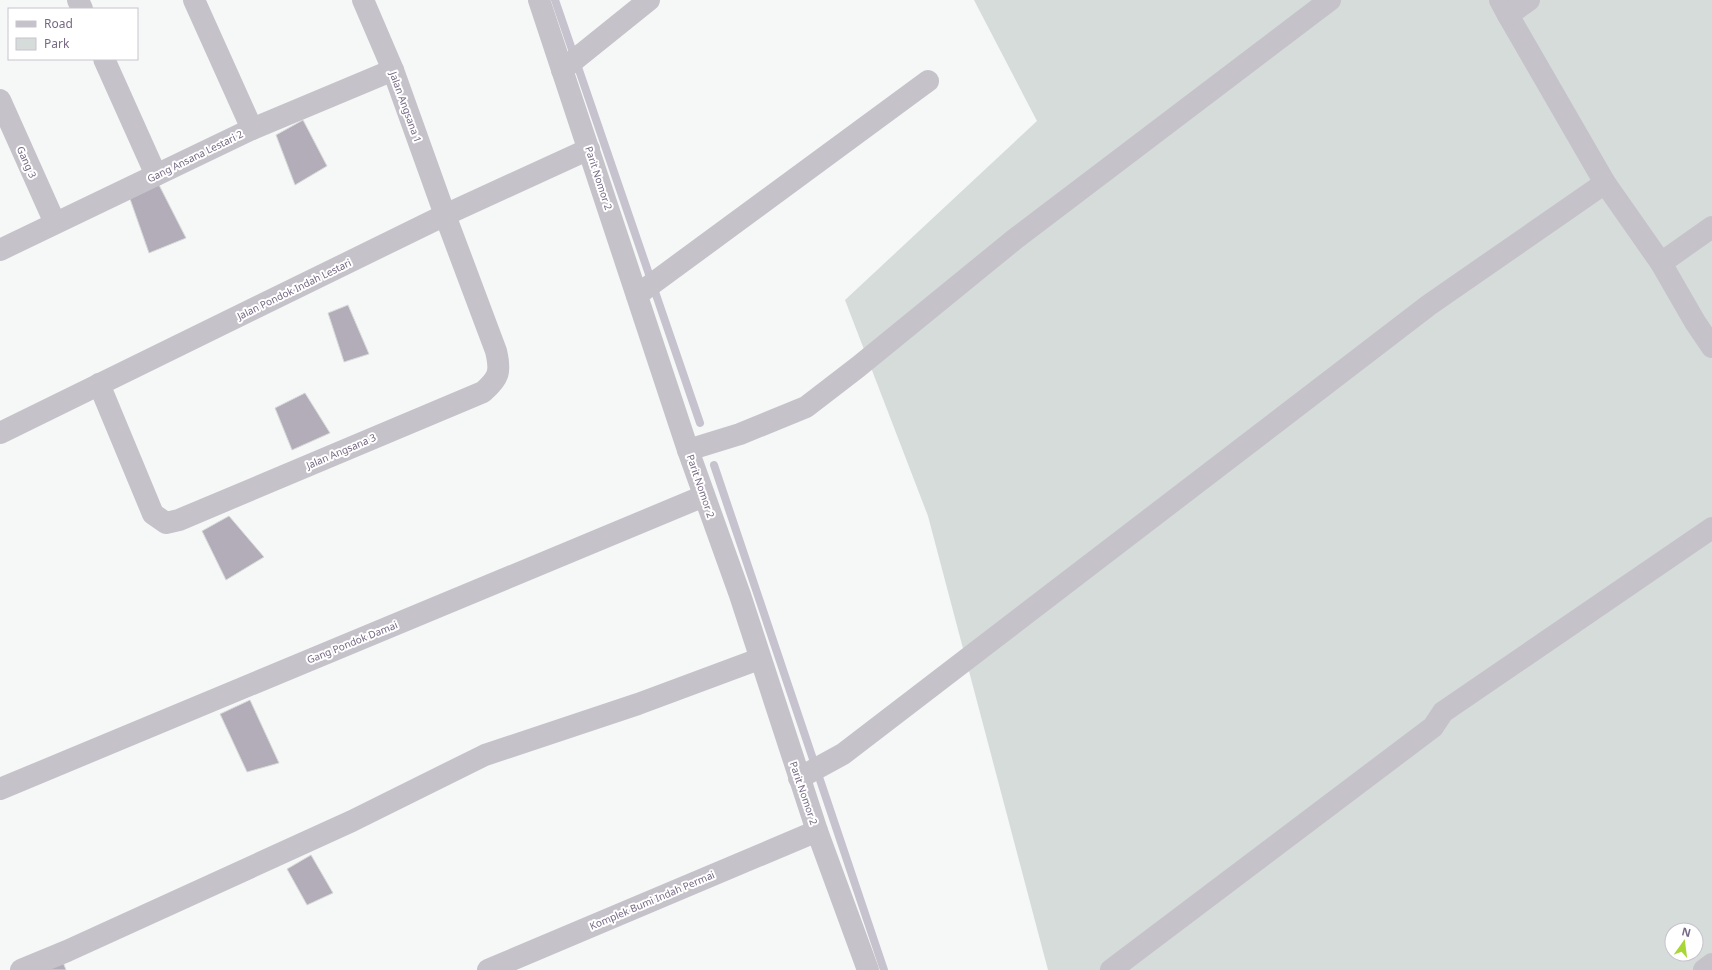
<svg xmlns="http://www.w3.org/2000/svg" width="1712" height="970" font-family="'Noto Sans',sans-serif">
<rect width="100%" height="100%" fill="#f5f8f6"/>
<!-- green -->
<path fill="#d5dcda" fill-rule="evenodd" d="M974 0H1712V970H1048L928 516 845 300 1037 121ZM1672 930H1696V954H1672Z"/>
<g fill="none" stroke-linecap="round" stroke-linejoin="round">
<!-- stream -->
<g stroke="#c6c2ce" stroke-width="8">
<polyline points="555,0 700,423"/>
<polyline points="714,465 884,970"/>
</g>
</g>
<!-- building -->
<g fill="#b3adb9" stroke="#d8dad8">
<polygon points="303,120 327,166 295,185 276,135"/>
<polygon points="159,185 186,238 149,253 129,196"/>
<polygon points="348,305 369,354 344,362 328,313"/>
<polygon points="305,393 330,433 292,450 275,408"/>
<polygon points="229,516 264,557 226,580 202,531"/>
<polygon points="250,700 279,763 247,772 220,714"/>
<polygon points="311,855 333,893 307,905 287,869"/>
<polygon points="63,962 66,970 42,970"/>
</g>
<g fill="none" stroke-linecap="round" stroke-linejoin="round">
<!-- minor -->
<g stroke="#c5c2c9" stroke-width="22">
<polyline points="78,0 82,9"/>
<polyline points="194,0 252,129"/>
<polyline points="539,0 688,450 740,595 817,831 868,970"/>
<polyline points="1500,0 1508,15 1605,183 1661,263 1695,322 1712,347"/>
<polyline points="1508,15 1529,0"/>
<polyline points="104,59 156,175"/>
<polyline points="562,70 649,0"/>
<polyline points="0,100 55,223"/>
<polyline points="0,250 252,129 393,70"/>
<polyline points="1661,263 1712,227"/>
<polyline points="637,295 928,81"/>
<path d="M99 384 153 514 166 523 179 520 483 392C499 378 501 372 496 351L445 215 393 70 363 0"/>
<polyline points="0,433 445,215 589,149"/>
<polyline points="688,450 740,434 806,407 858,367 1015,239 1330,0"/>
<polyline points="799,778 843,754 1429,305 1605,183"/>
<polyline points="0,789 704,496"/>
<polyline points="21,970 67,951 352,821 485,755 638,704 759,659"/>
<polyline points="488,970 817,831"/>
<polyline points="1111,970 1433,727 1443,712 1712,528"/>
<polyline points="1704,970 1712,964"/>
</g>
</g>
<g text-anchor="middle" stroke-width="4" stroke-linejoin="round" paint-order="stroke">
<!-- street labels -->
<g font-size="10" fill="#776984" stroke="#fff">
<text transform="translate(406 107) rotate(70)" y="4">Jalan Angsana 1</text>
<text transform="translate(195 156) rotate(-26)" y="4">Gang Ansana Lestari 2</text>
<text transform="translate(27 162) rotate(66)" y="4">Gang 3</text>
<text transform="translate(599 178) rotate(72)" y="4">Parit Nomor 2</text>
<text transform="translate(294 289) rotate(-26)" y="4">Jalan Pondok Indah Lestari</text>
<text transform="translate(341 451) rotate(-23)" y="4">Jalan Angsana 3</text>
<text transform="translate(701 486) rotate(71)" y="4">Parit Nomor 2</text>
<text transform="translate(352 642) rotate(-22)" y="4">Gang Pondok Damai</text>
<text transform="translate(804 793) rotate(71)" y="4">Parit Nomor 2</text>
<text transform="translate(652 900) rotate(-23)" y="4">Komplek Bumi Indah Permai</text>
</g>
</g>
<!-- legend -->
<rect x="8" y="8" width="130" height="52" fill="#ffffff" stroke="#c9c3ce"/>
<rect x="16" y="21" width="20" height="6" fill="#c5c2c9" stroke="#c9c3ce"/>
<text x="44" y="28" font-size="12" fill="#776984">Road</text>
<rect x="16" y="38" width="20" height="12" fill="#d5dcda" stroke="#c9c3ce"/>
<text x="44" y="48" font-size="12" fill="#776984">Park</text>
<!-- north arrow -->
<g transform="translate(1684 942) rotate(14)"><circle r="19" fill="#ffffff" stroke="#c9c3ce"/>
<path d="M0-3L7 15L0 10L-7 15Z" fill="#a8d637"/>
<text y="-6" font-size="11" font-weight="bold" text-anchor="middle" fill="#776984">N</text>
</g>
</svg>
